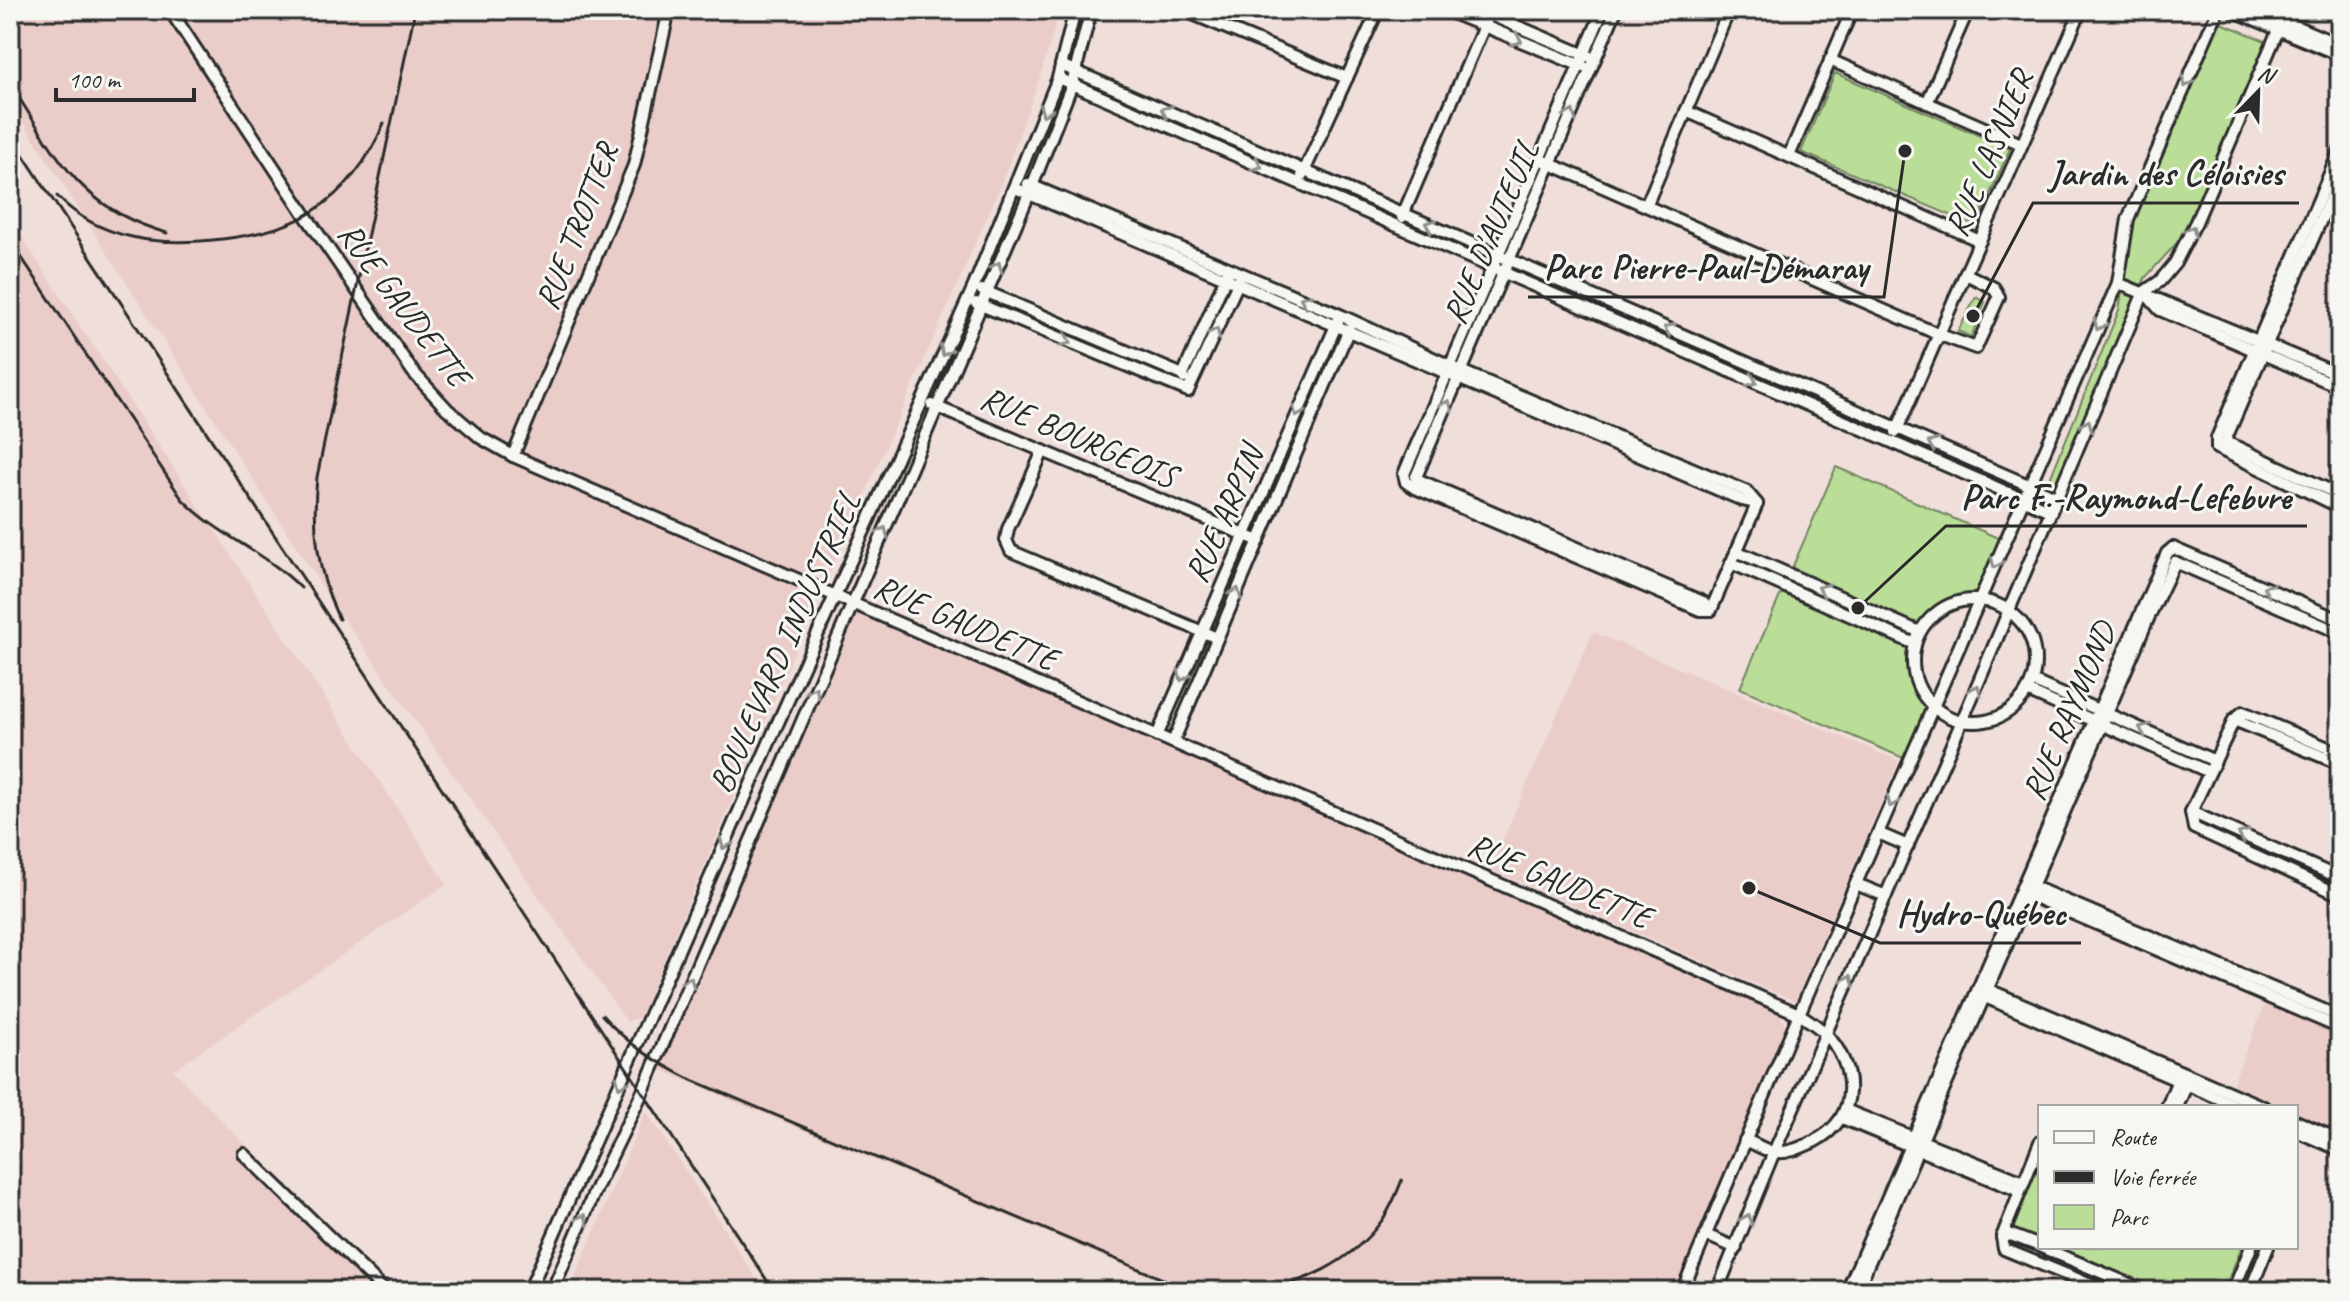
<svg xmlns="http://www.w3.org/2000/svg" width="2350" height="1301" font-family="Caveat,sans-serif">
<rect width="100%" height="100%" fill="#efdeda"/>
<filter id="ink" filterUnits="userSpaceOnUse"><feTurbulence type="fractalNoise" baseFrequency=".0125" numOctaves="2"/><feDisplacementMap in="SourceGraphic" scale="16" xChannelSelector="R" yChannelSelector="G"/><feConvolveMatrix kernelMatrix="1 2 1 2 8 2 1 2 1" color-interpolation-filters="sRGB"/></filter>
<g filter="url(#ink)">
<!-- built -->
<g fill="#eacdc9">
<polygon points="10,10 1060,10 1038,83 998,192 829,575 808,571 795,598 813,608 640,1017 627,1022 334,605 10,102"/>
<polygon points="10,219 447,884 173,1070 386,1291 36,1291 10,1272"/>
<polygon points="854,603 1778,1014 1784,1021 1785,1030 1674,1291 1185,1291 651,1066"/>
<polygon points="1593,632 1899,761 1795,1001 1490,869"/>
<polygon points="2268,997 2340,1028 2340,1139 2296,1121 2296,1107 2264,1107 2229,1092"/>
<polygon points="646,1111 765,1291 569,1291"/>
</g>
<!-- green -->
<g fill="#badd97" stroke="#728461" stroke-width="2">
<polygon points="2219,22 2268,42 2185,234 2145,278 2124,324 2060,487 2049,481 2119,310 2134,219"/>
<polygon points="1835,73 2010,149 1976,226 1801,152"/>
<polygon points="1976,297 1985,302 1971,337 1958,331"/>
<path d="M1836 467 2005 541 1981 599C1971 600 1958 599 1949 603 1906 623 1903 671 1932 705L1908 760 1740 688Z"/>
<polygon points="2040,1163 2040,1247 2011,1234"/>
<polygon points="2041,1247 2242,1247 2223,1291 2144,1291"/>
</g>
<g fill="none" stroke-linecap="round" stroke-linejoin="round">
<defs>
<g id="minor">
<path d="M170 10 306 216 413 372 447 409 481 438 513 456 1799 1014C1807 1019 1816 1025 1824 1032 1858 1066 1860 1117 1815 1141 1802 1147 1788 1154 1773 1152 1764 1150 1754 1143 1745 1140"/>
<polyline points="1183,10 1347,78"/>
<polyline points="1445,10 1584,67"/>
<polyline points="1479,10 1590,57"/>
<polyline points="1603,10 1404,474 1406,482 1415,488 1700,610 1711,610 1757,504"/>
<polyline points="2232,10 2340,55"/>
<polyline points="2257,10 2340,45"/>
<polyline points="1830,60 2021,144"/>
<polyline points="1061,65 2056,497"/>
<polyline points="1058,78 2050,511"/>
<polyline points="1927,103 1968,10"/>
<polyline points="1686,111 1980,241"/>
<polyline points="1789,156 1852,10"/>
<polyline points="1539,159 1940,335 1976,348 1999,297 1994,288 1966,274"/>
<polyline points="1302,176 1378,10"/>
<polyline points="1028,184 1340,315 1461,371 1746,491 1757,504"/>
<polyline points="1015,188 1742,500 1755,503"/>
<polyline points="1646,206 1729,10"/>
<polyline points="1402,217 1491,10"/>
<polyline points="2118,283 2340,375"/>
<polyline points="982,290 1183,375"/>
<polyline points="2146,294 2160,310 2340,387"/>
<polyline points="976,303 1188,391"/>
<polyline points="1184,378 1183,375 1228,272"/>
<polyline points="1188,391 1239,281"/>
<polyline points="932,405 1259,541"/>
<polyline points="1896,432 2081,10"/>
<polyline points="2228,443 2227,436 2340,176"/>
<polyline points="2223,445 2228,443 2340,495"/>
<polyline points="2217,448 2217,438 2340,150"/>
<polyline points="2217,448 2340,507"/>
<polyline points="1043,451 1008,529 1006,540 1011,551 1217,638"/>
<polyline points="513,456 634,165 669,10"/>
<polyline points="1416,477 1616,10"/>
<polyline points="1416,477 1419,480 1703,602 1711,610"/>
<polyline points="2173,548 2340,620"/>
<polyline points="1736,551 1920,632"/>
<polyline points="2175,562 2340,633"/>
<polyline points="1731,563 1915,644"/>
<circle cx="1974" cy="661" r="61"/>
<polyline points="2032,681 2215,761"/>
<polyline points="2027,691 2209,772"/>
<polyline points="2234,720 2340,764"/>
<polyline points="1157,736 1338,321"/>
<polyline points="1173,742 1349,329"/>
<polyline points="2340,753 2243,712 2234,720 2191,812 2194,828 2340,895"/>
<polyline points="2191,812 2340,878"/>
<polyline points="1878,833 1908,846"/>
<polyline points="1856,884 1886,896"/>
<polyline points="2029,885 2340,1017"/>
<polyline points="2022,892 2340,1028"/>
<polyline points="1982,987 2264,1107"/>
<polyline points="1978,994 2239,1107"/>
<polyline points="2167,1107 2179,1077"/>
<polyline points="2177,1107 2189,1079"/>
<polyline points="1845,1110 2023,1182"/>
<polyline points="1842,1118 2019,1191"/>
<polyline points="2296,1121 2340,1140"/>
<polyline points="2296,1131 2340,1150"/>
<polyline points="2040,1142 2002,1237 2004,1249 2106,1291"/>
<polyline points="244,1154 385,1291"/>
<polyline points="1706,1235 1736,1248"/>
<polyline points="2002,1237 2011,1235 2040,1246"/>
<polyline points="2041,1247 2146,1291"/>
<polyline points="529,1291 776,727 974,286 1058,78 1075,10"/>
<polyline points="552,1291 598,1184 642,1093 1029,194 1072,84 1091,10"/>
<polyline points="1682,1291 1799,1014 2118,283 2128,219 2218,10"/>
<polyline points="1717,1291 1774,1152 1962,721 2144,292 2160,281 2175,263 2196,222 2282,21"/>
<polyline points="1847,1291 2167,553 2173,548"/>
<polyline points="1854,1291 1857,1290 2151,612 2175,562"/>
<polyline points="2233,1291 2251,1247"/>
<polyline points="2250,1291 2268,1247"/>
</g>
</defs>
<!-- minor casing -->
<use href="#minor" stroke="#2b2b2b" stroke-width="16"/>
<!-- minor -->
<use href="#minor" stroke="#f6f6f2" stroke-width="10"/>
<!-- rail -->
<g stroke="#2b2b2b" stroke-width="3">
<path d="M10 84C57 155 79 209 167 233"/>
<polyline points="10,135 774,1291"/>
<path d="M57 196C77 217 104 231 132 237 180 248 270 239 312 212 346 190 369 160 384 123"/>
<path d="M10 240 182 499C218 536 266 552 301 588"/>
<path d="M339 619C317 573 312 527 317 477L415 10"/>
<path d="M602 1015C627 1044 656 1062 690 1079L1191 1291"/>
<polyline points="1180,1282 1227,1291"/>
<polyline points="10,1285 18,1291"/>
<path d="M1249 1291C1300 1288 1353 1261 1383 1219 1391 1207 1397 1193 1402 1180"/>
</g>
</g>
<!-- one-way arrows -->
<defs><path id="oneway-chevron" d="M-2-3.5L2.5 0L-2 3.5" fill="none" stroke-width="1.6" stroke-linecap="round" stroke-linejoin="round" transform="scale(2)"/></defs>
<g stroke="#90908e">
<use href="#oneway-chevron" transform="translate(1517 40) rotate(22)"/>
<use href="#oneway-chevron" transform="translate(2187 82) rotate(113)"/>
<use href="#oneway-chevron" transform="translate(1045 111) rotate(111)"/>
<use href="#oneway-chevron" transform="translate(1166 111) rotate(-157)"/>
<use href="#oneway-chevron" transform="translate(1571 115) rotate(-67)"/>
<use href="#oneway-chevron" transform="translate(1257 165) rotate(24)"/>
<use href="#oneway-chevron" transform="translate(1430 225) rotate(-157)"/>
<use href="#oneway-chevron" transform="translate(2191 231) rotate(-63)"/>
<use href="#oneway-chevron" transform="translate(997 267) rotate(-67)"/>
<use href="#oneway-chevron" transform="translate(1305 300) rotate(-157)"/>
<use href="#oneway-chevron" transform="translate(2099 325) rotate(114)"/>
<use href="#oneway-chevron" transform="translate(1669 329) rotate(-157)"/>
<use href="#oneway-chevron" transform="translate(1215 333) rotate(-65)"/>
<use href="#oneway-chevron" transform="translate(1066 341) rotate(23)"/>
<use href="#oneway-chevron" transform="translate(945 351) rotate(114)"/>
<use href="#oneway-chevron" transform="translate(1752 381) rotate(24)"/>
<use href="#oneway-chevron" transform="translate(1447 405) rotate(-67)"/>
<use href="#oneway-chevron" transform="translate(1298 412) rotate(113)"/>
<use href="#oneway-chevron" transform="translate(2087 425) rotate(-67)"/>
<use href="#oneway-chevron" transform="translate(1933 444) rotate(-157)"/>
<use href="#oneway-chevron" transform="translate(883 532) rotate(-67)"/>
<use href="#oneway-chevron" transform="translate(1996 563) rotate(112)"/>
<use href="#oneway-chevron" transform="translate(1823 589) rotate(-156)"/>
<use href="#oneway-chevron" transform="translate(2268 589) rotate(-157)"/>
<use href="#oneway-chevron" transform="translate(1236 593) rotate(-67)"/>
<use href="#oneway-chevron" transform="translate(1183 676) rotate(113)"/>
<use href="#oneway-chevron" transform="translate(1976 690) rotate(-67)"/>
<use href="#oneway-chevron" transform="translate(814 692) rotate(-66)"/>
<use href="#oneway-chevron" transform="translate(2144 729) rotate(-156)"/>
<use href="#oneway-chevron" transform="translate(1892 802) rotate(114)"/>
<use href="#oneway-chevron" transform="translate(2243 835) rotate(-156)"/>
<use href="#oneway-chevron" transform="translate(725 844) rotate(114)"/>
<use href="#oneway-chevron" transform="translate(1849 980) rotate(-66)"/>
<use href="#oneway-chevron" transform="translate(689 982) rotate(-67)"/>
<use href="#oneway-chevron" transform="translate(621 1083) rotate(115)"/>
<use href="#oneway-chevron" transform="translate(583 1219) rotate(-66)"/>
<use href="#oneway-chevron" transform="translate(1747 1219) rotate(-68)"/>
</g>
</g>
<g text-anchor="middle" stroke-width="6" stroke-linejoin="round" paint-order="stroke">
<!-- street labels -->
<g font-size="34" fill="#2b2b2b" stroke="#f6f6f2">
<text transform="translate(1988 153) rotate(-67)" y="12">RUE LASNIER</text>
<text transform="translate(576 226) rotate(-69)" y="12">RUE TROTTER</text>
<text transform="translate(1490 232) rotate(-67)" y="12">RUE D'AUTEUIL</text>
<text transform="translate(405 304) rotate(53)" y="12">RUE GAUDETTE</text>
<text transform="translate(1079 436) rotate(23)" y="12">RUE BOURGEOIS</text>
<text transform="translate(1223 514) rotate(-66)" y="12">RUE ARPIN</text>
<text transform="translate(966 622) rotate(23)" y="12">RUE GAUDETTE</text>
<text transform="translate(784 642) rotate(-66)" y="12">BOULEVARD INDUSTRIEL</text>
<text transform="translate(2068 711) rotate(-67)" y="12">RUE RAYMOND</text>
<text transform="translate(1560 880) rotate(23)" y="12">RUE GAUDETTE</text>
</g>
</g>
<!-- callouts -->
<path fill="none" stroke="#2b2b2b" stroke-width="3" d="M1973 316L2033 203H2299M1905 151L1884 297H1528M1858 608L1946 526H2307M1749 888L1880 943H2081"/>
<g fill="#2b2b2b" stroke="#f6f6f2" stroke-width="3">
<circle cx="1973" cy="316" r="8"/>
<circle cx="1905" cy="151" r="8"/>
<circle cx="1858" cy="608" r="8"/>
<circle cx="1749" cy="888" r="8"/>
</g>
<g font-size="36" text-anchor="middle" font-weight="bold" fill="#2b2b2b" stroke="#f6f6f2" stroke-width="6" stroke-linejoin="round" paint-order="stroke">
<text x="2166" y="185">Jardin des Céloisies</text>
<text x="1706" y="279">Parc Pierre-Paul-Démaray</text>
<text x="2126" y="509">Parc F.-Raymond-Lefebvre</text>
<text x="1981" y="925">Hydro-Québec</text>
</g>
<!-- margin -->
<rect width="2350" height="1301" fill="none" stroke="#f6f6f2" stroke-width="40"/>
<rect x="20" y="20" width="2310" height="1261" fill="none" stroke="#2b2b2b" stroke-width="3" filter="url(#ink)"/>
<!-- legend -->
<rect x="2038" y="1105" width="260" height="144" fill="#f6f6f2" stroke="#a5a5a2" stroke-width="2"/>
<rect x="2054" y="1131" width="40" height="12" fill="#f6f6f2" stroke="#a5a5a2" stroke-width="2"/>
<text x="2110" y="1145" font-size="24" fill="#2b2b2b">Route</text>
<rect x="2054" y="1171" width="40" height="12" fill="#2b2b2b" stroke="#a5a5a2" stroke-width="2"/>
<text x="2110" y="1185" font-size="24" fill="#2b2b2b">Voie ferrée</text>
<rect x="2054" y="1205" width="40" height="24" fill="#badd97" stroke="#a5a5a2" stroke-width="2"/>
<text x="2110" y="1225" font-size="24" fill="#2b2b2b">Parc</text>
<!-- north arrow -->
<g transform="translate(2258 92) rotate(23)" stroke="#f6f6f2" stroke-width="6" paint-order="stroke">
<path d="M0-6L14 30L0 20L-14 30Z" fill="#2b2b2b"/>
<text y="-12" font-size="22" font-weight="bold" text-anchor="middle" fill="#2b2b2b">N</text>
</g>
<!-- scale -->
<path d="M56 88v12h138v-12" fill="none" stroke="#2b2b2b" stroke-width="4"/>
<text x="68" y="88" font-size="24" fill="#2b2b2b" stroke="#f6f6f2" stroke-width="6" paint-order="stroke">100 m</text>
</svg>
